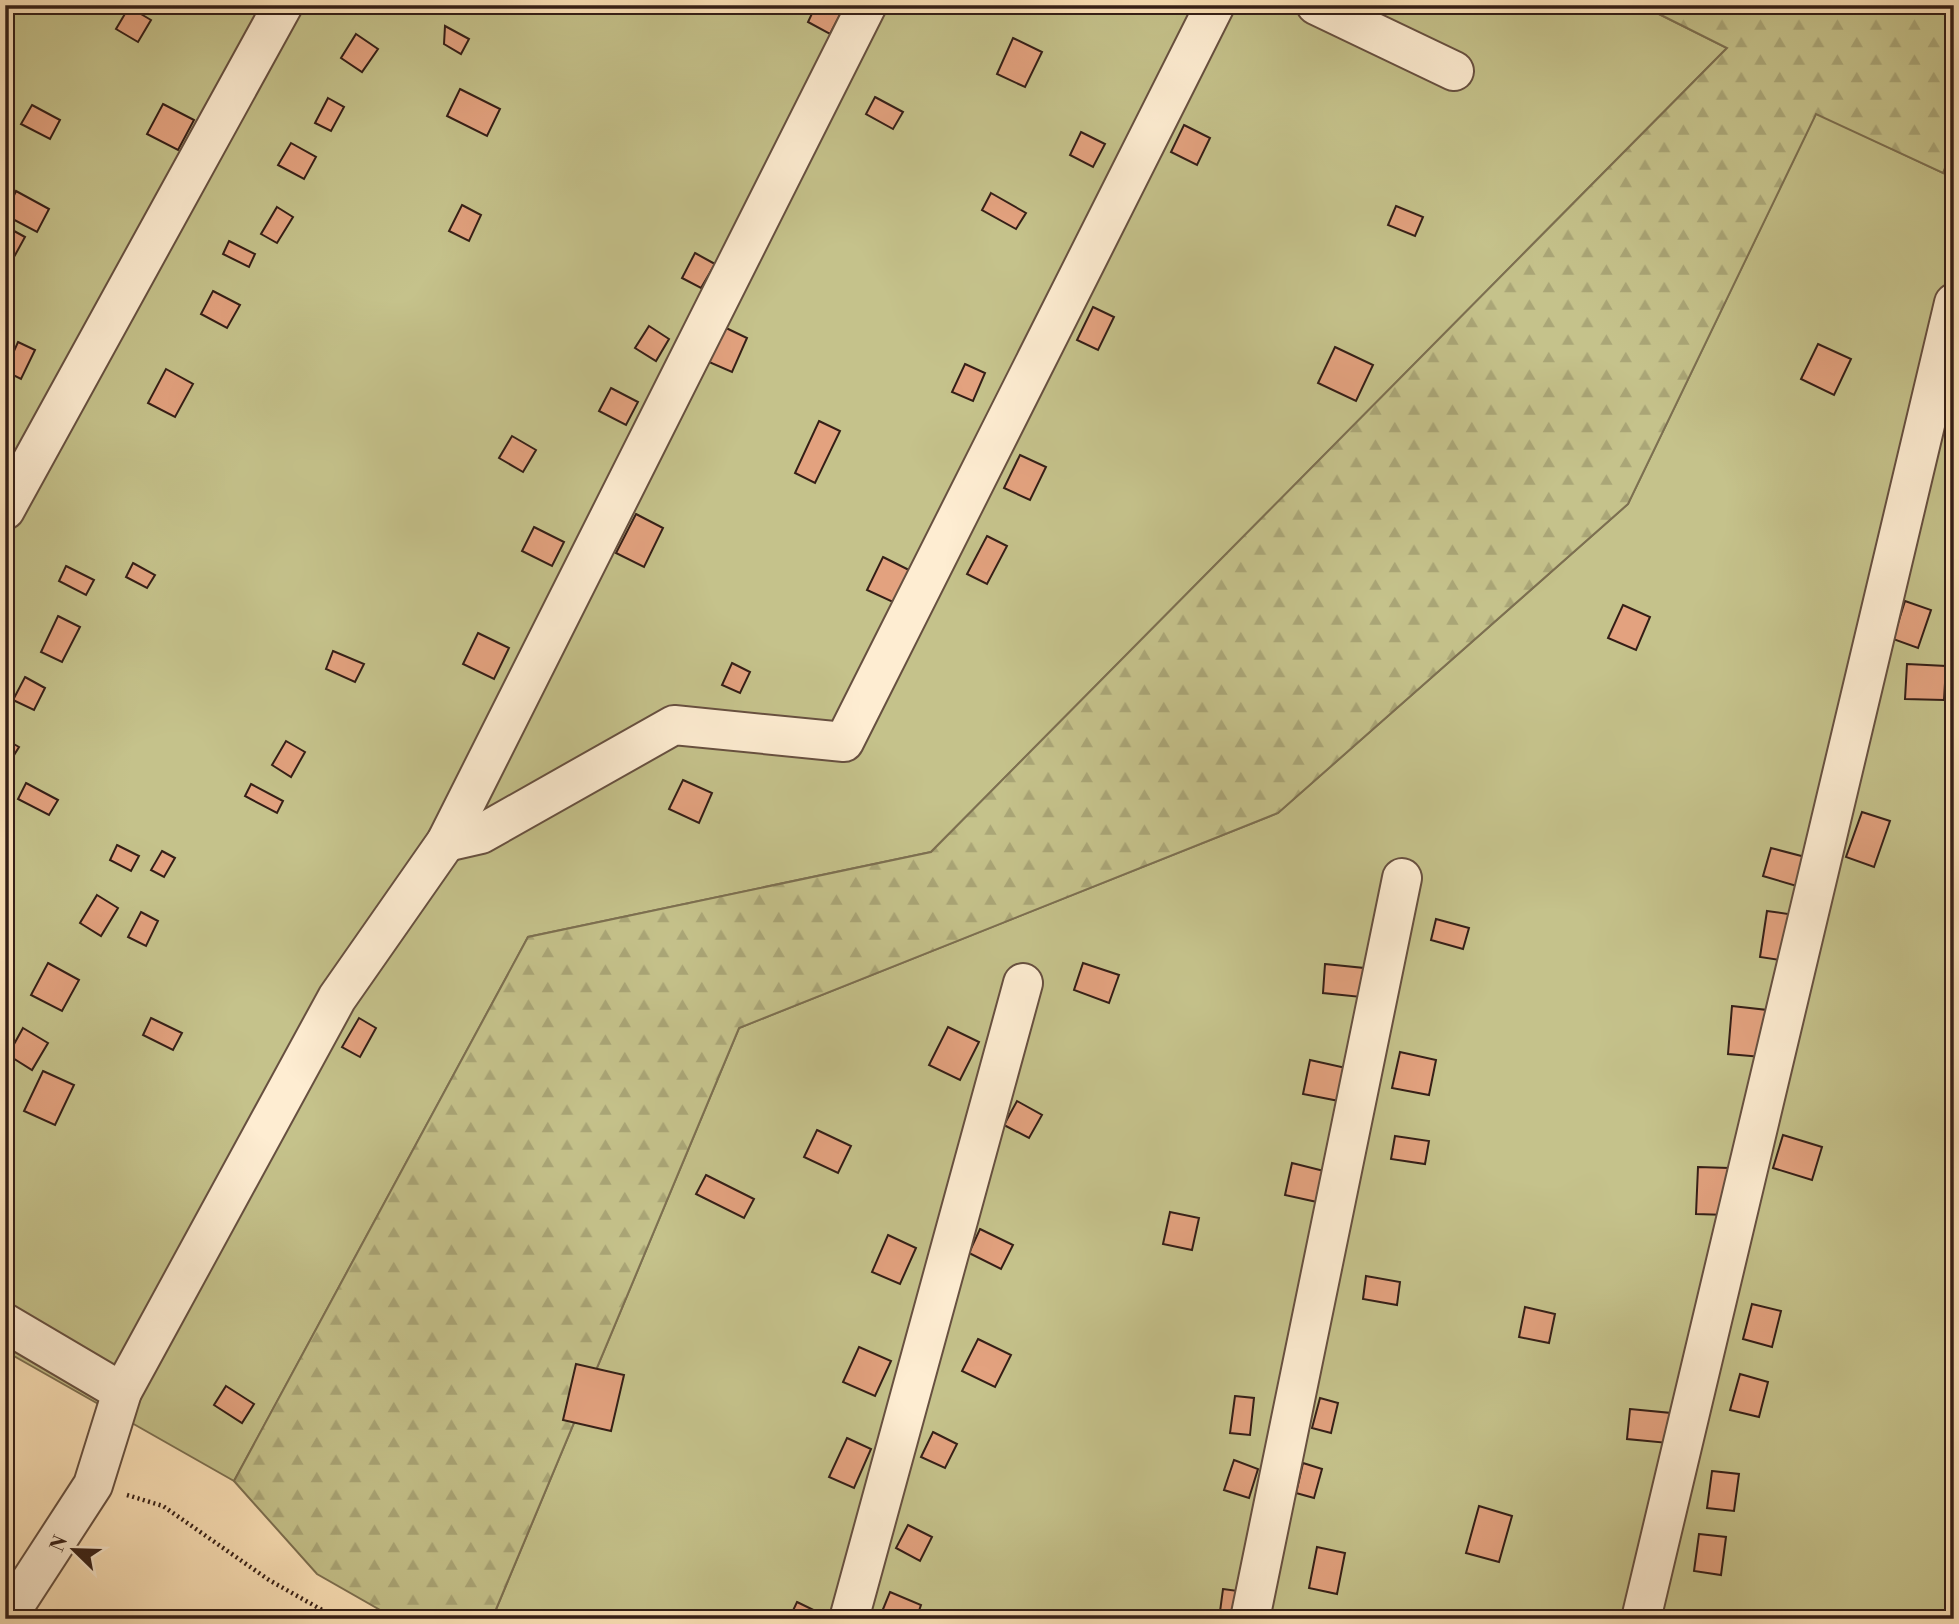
<svg xmlns="http://www.w3.org/2000/svg" width="1959" height="1624" font-family="'Libre Bodoni',serif">
<defs>
<pattern id="forest-firs" width="22" height="20" patternUnits="userSpaceOnUse" patternTransform="scale(1.75)"><rect width="22" height="20" fill="#c5c28b"/><path d="M5 1l3.5 6h-7zM16 11l3.5 6h-7z" fill="#aaa677"/></pattern>
</defs>
<rect width="100%" height="100%" fill="#fde3b9"/>
<filter id="stains"><feTurbulence type="fractalNoise" baseFrequency=".00286" numOctaves="4"/><feColorMatrix values="0 0 0 0 .2 0 0 0 0 .09 0 0 0 0 .02 0 0 0 .5 -.17"/></filter>
<radialGradient id="worn" r=".72"><stop offset=".6" stop-color="#630" stop-opacity="0"/><stop offset="1" stop-color="#630" stop-opacity=".3"/></radialGradient>
<!-- green -->
<g fill="#c5c28b" stroke="#7d7051" stroke-width="2">
<polygon points="5,5 1641,5 1727,48 931,852 528,937 234,1481 5,1351"/>
<polygon points="1816,113 1954,178 1954,1619 492,1619 739,1028 1278,813 1628,504"/>
</g>
<!-- forest -->
<polygon fill="url(#forest-firs)" stroke="#7d7051" stroke-width="2" points="1641,5 1954,5 1954,145 1943,173 1816,114 1628,504 1278,813 739,1028 492,1619 396,1619 317,1574 234,1481 528,937 931,852 1727,48"/>
<!-- building -->
<g fill="#e3a27f" stroke="#351f17" stroke-width="2">
<polygon points="816,5 845,5 830,34 808,22"/>
<polygon points="129,7 151,20 138,42 116,29"/>
<polygon points="445,26 469,39 461,54 444,44"/>
<polygon points="356,34 378,49 362,72 341,58"/>
<polygon points="1013,38 1042,52 1025,87 997,74"/>
<polygon points="460,89 500,109 487,136 447,116"/>
<polygon points="875,97 903,112 893,129 866,114"/>
<polygon points="328,98 344,107 331,131 315,123"/>
<polygon points="163,104 194,120 178,150 147,134"/>
<polygon points="32,105 60,120 50,139 21,124"/>
<polygon points="1184,125 1210,138 1197,165 1171,152"/>
<polygon points="1081,132 1105,144 1093,167 1070,155"/>
<polygon points="291,143 316,157 304,179 278,165"/>
<polygon points="16,191 49,209 37,232 5,215"/>
<polygon points="991,193 1026,213 1016,229 982,210"/>
<polygon points="462,205 481,215 469,241 449,231"/>
<polygon points="1396,206 1423,217 1415,236 1388,225"/>
<polygon points="277,207 293,217 277,243 261,234"/>
<polygon points="5,226 25,237 14,257 5,252"/>
<polygon points="229,241 255,254 249,267 223,254"/>
<polygon points="695,253 715,264 701,288 682,278"/>
<polygon points="213,291 240,305 227,328 201,314"/>
<polygon points="1093,307 1114,317 1098,350 1077,340"/>
<polygon points="649,326 669,339 656,361 635,348"/>
<polygon points="724,327 747,338 732,372 709,362"/>
<polygon points="18,342 35,350 21,379 5,371"/>
<polygon points="1818,344 1851,359 1834,395 1801,379"/>
<polygon points="1335,347 1373,365 1356,401 1318,383"/>
<polygon points="965,364 985,373 973,401 952,392"/>
<polygon points="166,369 193,384 175,417 148,403"/>
<polygon points="611,388 638,402 626,425 599,411"/>
<polygon points="819,421 840,431 815,483 795,473"/>
<polygon points="512,436 536,450 523,472 499,458"/>
<polygon points="1020,455 1046,467 1030,500 1004,488"/>
<polygon points="636,514 663,528 644,567 616,553"/>
<polygon points="534,527 564,542 552,566 522,551"/>
<polygon points="987,536 1007,546 987,584 967,574"/>
<polygon points="883,557 909,570 893,602 867,590"/>
<polygon points="133,563 155,575 147,588 126,577"/>
<polygon points="66,566 94,580 86,595 59,581"/>
<polygon points="1905,601 1931,610 1918,648 1893,639"/>
<polygon points="1623,605 1650,617 1636,650 1608,638"/>
<polygon points="58,616 80,627 62,662 41,652"/>
<polygon points="478,633 509,648 494,679 463,664"/>
<polygon points="333,651 364,664 355,682 326,669"/>
<polygon points="732,663 750,672 740,693 722,685"/>
<polygon points="1907,664 1946,666 1944,700 1905,699"/>
<polygon points="25,677 45,688 34,710 13,700"/>
<polygon points="5,739 19,747 6,768 5,767"/>
<polygon points="286,741 305,752 291,777 272,765"/>
<polygon points="683,780 712,793 699,823 669,809"/>
<polygon points="26,783 58,800 49,815 18,799"/>
<polygon points="251,784 283,801 277,813 245,796"/>
<polygon points="1862,812 1890,821 1874,867 1846,857"/>
<polygon points="117,845 139,856 131,871 110,860"/>
<polygon points="1771,848 1809,858 1800,887 1763,876"/>
<polygon points="162,851 175,858 164,877 151,870"/>
<polygon points="97,895 118,908 101,936 80,923"/>
<polygon points="1767,911 1795,915 1787,961 1760,957"/>
<polygon points="141,912 158,921 146,946 128,937"/>
<polygon points="1436,919 1469,928 1463,949 1431,940"/>
<polygon points="48,963 79,980 62,1011 31,995"/>
<polygon points="1083,963 1119,975 1109,1003 1074,990"/>
<polygon points="1325,964 1364,968 1361,997 1323,993"/>
<polygon points="1732,1006 1767,1010 1762,1057 1728,1054"/>
<polygon points="151,1018 182,1033 173,1050 143,1035"/>
<polygon points="359,1018 376,1028 360,1057 342,1047"/>
<polygon points="948,1027 979,1042 960,1080 929,1065"/>
<polygon points="23,1028 48,1043 32,1070 8,1055"/>
<polygon points="1400,1052 1436,1060 1429,1095 1392,1088"/>
<polygon points="1310,1060 1346,1068 1339,1101 1303,1094"/>
<polygon points="43,1071 74,1085 55,1125 24,1111"/>
<polygon points="1017,1101 1042,1115 1029,1138 1004,1125"/>
<polygon points="817,1130 851,1146 838,1173 804,1157"/>
<polygon points="1783,1135 1822,1147 1812,1180 1773,1168"/>
<polygon points="1395,1136 1429,1141 1425,1164 1391,1159"/>
<polygon points="1292,1163 1324,1171 1317,1202 1285,1195"/>
<polygon points="1698,1167 1729,1168 1727,1215 1696,1214"/>
<polygon points="706,1175 754,1199 744,1218 696,1194"/>
<polygon points="1170,1212 1199,1218 1192,1250 1163,1244"/>
<polygon points="980,1229 1013,1245 1001,1269 969,1253"/>
<polygon points="888,1235 916,1248 900,1284 872,1272"/>
<polygon points="1366,1276 1400,1282 1397,1305 1363,1299"/>
<polygon points="1752,1304 1781,1311 1772,1347 1743,1339"/>
<polygon points="1525,1307 1555,1314 1549,1343 1519,1337"/>
<polygon points="978,1339 1011,1355 995,1387 962,1371"/>
<polygon points="859,1347 891,1361 875,1396 843,1382"/>
<polygon points="576,1364 624,1375 611,1431 563,1420"/>
<polygon points="1740,1374 1768,1382 1759,1417 1730,1410"/>
<polygon points="226,1386 254,1404 242,1423 214,1405"/>
<polygon points="1235,1396 1254,1398 1250,1435 1230,1433"/>
<polygon points="1320,1398 1338,1403 1331,1433 1312,1428"/>
<polygon points="1630,1409 1671,1413 1668,1443 1627,1439"/>
<polygon points="933,1432 957,1444 945,1468 921,1457"/>
<polygon points="847,1438 871,1449 854,1488 829,1477"/>
<polygon points="1234,1460 1258,1469 1249,1498 1224,1490"/>
<polygon points="1303,1463 1322,1469 1314,1498 1296,1493"/>
<polygon points="1712,1471 1739,1474 1734,1511 1707,1508"/>
<polygon points="1479,1506 1512,1516 1499,1562 1466,1553"/>
<polygon points="908,1525 932,1537 920,1561 896,1548"/>
<polygon points="1699,1534 1726,1537 1721,1575 1694,1571"/>
<polygon points="1317,1547 1345,1553 1337,1594 1309,1588"/>
<polygon points="1223,1589 1238,1591 1234,1619 1219,1619"/>
<polygon points="890,1592 921,1605 916,1619 879,1619"/>
<polygon points="797,1602 826,1616 825,1619 789,1619"/>
</g>
<g fill="none" stroke-linecap="round" stroke-linejoin="round">
<defs>
<g id="minor">
<polyline points="1316,5 1454,71"/>
<polyline points="5,510 283,5"/>
<polyline points="446,842 481,834 674,725 844,742 1215,5"/>
<polyline points="5,1323 122,1392"/>
<polyline points="6,1619 93,1485 122,1392 337,998 446,842 867,5"/>
<polyline points="849,1619 1023,983"/>
<polyline points="1250,1619 1402,878"/>
<polyline points="1641,1619 1954,303"/>
</g>
</defs>
<!-- minor casing -->
<use href="#minor" stroke="#675040" stroke-width="42"/>
<!-- path -->
<polyline stroke="#351f17" stroke-width="4.5" stroke-dasharray="2 3.5" stroke-linecap="butt" points="127,1495 163,1506 269,1580 338,1619"/>
<!-- minor -->
<use href="#minor" stroke="#feedd2" stroke-width="38"/>
</g>
<!-- margin -->
<rect width="1959" height="1624" fill="none" stroke="#fde3b9" stroke-width="28"/>
<rect x="7" y="7" width="1945" height="1610" fill="none" stroke="#351f17" stroke-width="3.5"/>
<rect x="14" y="14" width="1931" height="1596" fill="none" stroke="#351f17" stroke-width="2"/>
<!-- north arrow -->
<g transform="translate(74 1550) rotate(293)" stroke="#feedd2" stroke-width="5" paint-order="stroke">
<path d="M0-5L12 26L0 18L-12 26Z" fill="#351f17"/>
<text y="-10" font-size="19" font-weight="bold" text-anchor="middle" fill="#351f17">N</text>
</g>
<rect width="100%" height="100%" filter="url(#stains)"/>
<rect width="100%" height="100%" fill="url(#worn)"/>
</svg>
